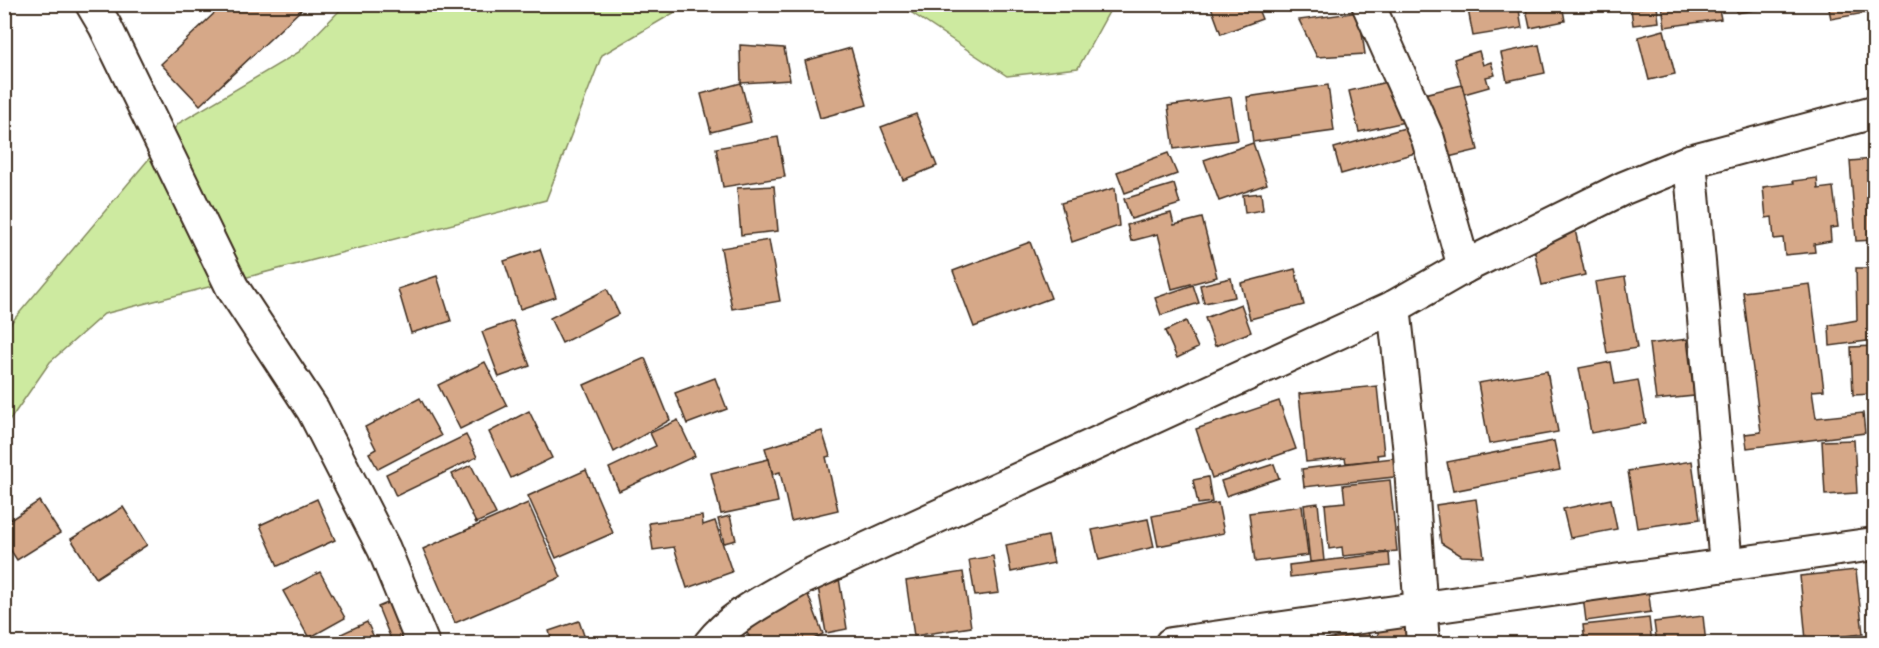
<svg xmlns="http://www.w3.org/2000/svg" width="1879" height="648" font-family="Mali,sans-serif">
<rect width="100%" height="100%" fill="#fff"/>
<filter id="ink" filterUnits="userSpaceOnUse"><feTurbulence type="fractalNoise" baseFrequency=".0167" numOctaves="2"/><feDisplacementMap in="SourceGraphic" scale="12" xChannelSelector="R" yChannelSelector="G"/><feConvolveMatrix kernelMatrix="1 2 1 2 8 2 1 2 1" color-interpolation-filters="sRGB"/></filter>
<g filter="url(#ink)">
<!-- green -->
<g fill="#cdeaa0" stroke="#848a5f" stroke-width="1.5">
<polygon points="1106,4 1110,10 1078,68 1007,76 900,5"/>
<polygon points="345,5 687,5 602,55 546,200 104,314 50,362 5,427 5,330 179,123 299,52"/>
</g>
<!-- building -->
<g fill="#d6a888" stroke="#3b2a1e" stroke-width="1.5">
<polygon points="224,4 301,4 304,7 200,105 161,64"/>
<polygon points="1210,4 1256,4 1262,19 1221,34"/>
<polygon points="1467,4 1518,4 1522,28 1473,36"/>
<polygon points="1525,4 1562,4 1565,21 1530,28"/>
<polygon points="1662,4 1718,4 1721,19 1665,27"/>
<polygon points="1736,4 1794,4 1737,13"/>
<polygon points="1828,4 1870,4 1871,12 1831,19"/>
<polygon points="1657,6 1659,22 1633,25 1631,9"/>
<polygon points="1359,12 1365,54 1317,57 1299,20"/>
<polygon points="1664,30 1675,74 1649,80 1638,37"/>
<polygon points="740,45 784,48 790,80 741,83"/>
<polygon points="1539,45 1545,73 1507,81 1501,53"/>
<polygon points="851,48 867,105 820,118 805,61"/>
<polygon points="1479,51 1483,65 1491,62 1495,75 1486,77 1489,87 1464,94 1454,59"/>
<polygon points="1395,80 1405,122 1359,132 1349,91"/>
<polygon points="741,83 751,122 711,132 701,94"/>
<polygon points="1328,85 1334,131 1253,142 1247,97"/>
<polygon points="1462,85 1478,150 1440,159 1424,94"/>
<polygon points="1231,97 1238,140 1174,149 1168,106"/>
<polygon points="916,114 937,166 903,180 881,127"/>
<polygon points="1419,124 1426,150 1341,174 1334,148"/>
<polygon points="778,137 785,177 723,187 716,148"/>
<polygon points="1253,143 1267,184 1219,201 1204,160"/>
<polygon points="1168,153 1177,174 1125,193 1117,172"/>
<polygon points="1874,159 1874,240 1856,241 1850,161"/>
<polygon points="1817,178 1818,189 1833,187 1838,227 1830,228 1831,241 1814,244 1815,252 1785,255 1783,238 1774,239 1772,217 1766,218 1763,187 1794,183 1793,181"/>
<polygon points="1174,184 1180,204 1131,219 1124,199"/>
<polygon points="774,186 778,231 741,235 737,188"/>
<polygon points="1115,188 1119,226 1072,242 1061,203"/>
<polygon points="1261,193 1263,210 1245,213 1243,195"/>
<polygon points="1171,213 1174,225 1202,218 1217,277 1172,289 1158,234 1131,241 1127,225"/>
<polygon points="1574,225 1585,275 1542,285 1531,235"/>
<polygon points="769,240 780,301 732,309 721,248"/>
<polygon points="1030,242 1051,298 974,327 953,271"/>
<polygon points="540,249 556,297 520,309 504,261"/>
<polygon points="1856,268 1874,268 1874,340 1830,346 1829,325 1857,320"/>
<polygon points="1295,269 1304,305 1250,319 1241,283"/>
<polygon points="437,276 451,321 411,333 398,289"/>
<polygon points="1625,277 1637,348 1607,353 1595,282"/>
<polygon points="1231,278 1235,297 1204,303 1200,285"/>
<polygon points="1810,284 1824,390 1812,391 1816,418 1863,413 1865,433 1747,448 1745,434 1761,432 1743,292"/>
<polygon points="1193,285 1199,303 1161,315 1155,298"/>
<polygon points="607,289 619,314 562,343 550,318"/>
<polygon points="1241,304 1251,332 1215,346 1205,318"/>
<polygon points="513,321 530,366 499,377 482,332"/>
<polygon points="1186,321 1198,348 1177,358 1165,331"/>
<polygon points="1687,339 1694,396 1656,400 1649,344"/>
<polygon points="1874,346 1874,394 1853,395 1851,347"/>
<polygon points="645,358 670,420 614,452 584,385"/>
<polygon points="485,362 507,406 460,429 438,385"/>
<polygon points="1611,362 1615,384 1638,380 1646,423 1591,433 1579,368"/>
<polygon points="1547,371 1558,432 1489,444 1478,383"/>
<polygon points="715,378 727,409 687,424 675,393"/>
<polygon points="1377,386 1384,454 1377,455 1378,460 1346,463 1345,458 1306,462 1299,394"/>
<polygon points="420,398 441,436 378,469 369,453 376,449 365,427"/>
<polygon points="1279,401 1296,449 1212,478 1196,429"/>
<polygon points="529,411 552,458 511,478 489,432"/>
<polygon points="678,420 695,456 619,491 609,468 656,446 650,433"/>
<polygon points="822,431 830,456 826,457 838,510 791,521 780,472 773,474 765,448"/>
<polygon points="466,435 477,457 396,496 386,474"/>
<polygon points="1854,440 1857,493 1825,495 1822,441"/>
<polygon points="1554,441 1560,470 1453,491 1447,462"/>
<polygon points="1401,457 1403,476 1304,487 1302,469"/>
<polygon points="769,459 778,502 721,514 711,473"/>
<polygon points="1692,461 1700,519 1637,528 1628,471"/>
<polygon points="1274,464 1279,478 1226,496 1221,481"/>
<polygon points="471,465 496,514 476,523 452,474"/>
<polygon points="586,470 613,533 556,558 528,496"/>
<polygon points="1208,477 1212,502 1198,504 1193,480"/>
<polygon points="1390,480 1397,551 1343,556 1342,547 1329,549 1325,504 1345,502 1343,485"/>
<polygon points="317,499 335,540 278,566 260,525"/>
<polygon points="1476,499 1484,557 1462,556 1441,543 1436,505"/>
<polygon points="1611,499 1617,529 1570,538 1563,509"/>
<polygon points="39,501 60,533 17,560 4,540 4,524"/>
<polygon points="528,503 561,577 455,623 423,549"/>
<polygon points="1218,503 1224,533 1158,546 1152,516"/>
<polygon points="1318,503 1324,561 1310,562 1304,505"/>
<polygon points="1302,506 1308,555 1255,562 1249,513"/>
<polygon points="123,507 147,545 96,578 71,539"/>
<polygon points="702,516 703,525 715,521 732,572 687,588 674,547 653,550 649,523"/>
<polygon points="730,516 736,540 724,543 718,519"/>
<polygon points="1148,519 1154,547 1099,560 1092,530"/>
<polygon points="1048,536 1054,563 1011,572 1006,545"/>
<polygon points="1389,553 1390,566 1290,577 1289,565"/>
<polygon points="993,556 999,593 975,596 969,560"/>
<polygon points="1856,570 1863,634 1806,640 1800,576"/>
<polygon points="320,572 345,618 309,638 283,591"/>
<polygon points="963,572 971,627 914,636 906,581"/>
<polygon points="839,578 847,629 826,633 817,581"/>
<polygon points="805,587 823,634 805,644 753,644 742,623"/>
<polygon points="1648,588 1651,612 1586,621 1583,597"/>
<polygon points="397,599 415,644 393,644 378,607"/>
<polygon points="1703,616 1706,644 1657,644 1654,622"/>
<polygon points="1649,618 1652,644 1585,644 1583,625"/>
<polygon points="1388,619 1405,628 1407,644 1379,644 1377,621"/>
<polygon points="579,621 587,644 553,644 549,631"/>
<polygon points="367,622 377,644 335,644 344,639 341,634"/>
<polygon points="1367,622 1370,644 1264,644"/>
</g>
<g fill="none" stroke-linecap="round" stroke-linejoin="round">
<defs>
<g id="street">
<polyline points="92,4 105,26 232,287 313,410 384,549 423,644"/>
<polyline points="1368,4 1428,139 1464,267"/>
<polyline points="1690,161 1726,565"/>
<polyline points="1394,307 1410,453 1423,644"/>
<path d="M710 644C733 614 770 598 801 579L1394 307 1464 267 1624 188 1690 161 1874 112"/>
<polyline points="1171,644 1874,544"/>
</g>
</defs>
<!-- street casing -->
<use href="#street" stroke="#3b2a1e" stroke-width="36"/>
<!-- street -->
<use href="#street" stroke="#fff" stroke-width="32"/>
</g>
</g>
<!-- margin -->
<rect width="1879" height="648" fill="none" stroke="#fff" stroke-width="24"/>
<rect x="12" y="12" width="1855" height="624" fill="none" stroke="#3b2a1e" stroke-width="2" filter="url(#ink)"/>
</svg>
